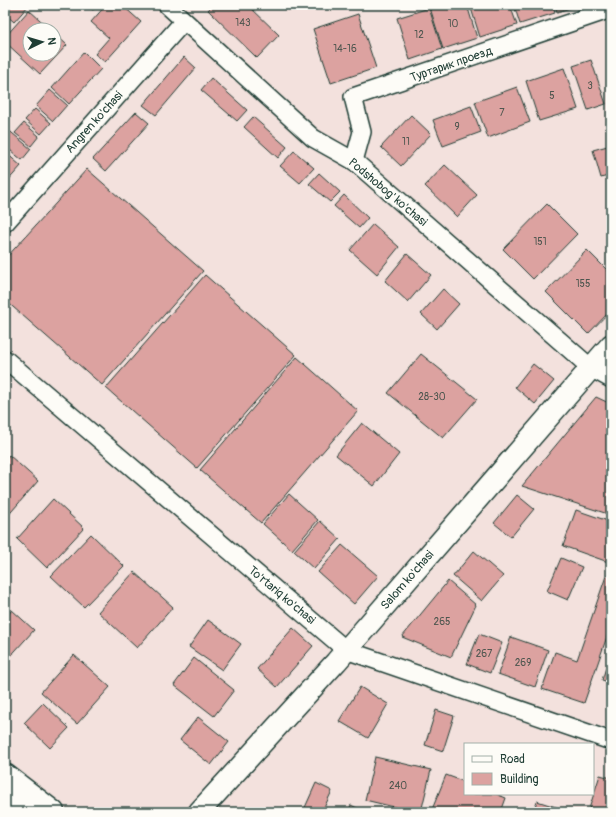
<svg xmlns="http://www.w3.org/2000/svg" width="616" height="817" font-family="Pangolin,sans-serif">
<rect width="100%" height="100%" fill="#f3e1dd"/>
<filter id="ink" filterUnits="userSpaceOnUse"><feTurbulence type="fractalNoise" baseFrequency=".025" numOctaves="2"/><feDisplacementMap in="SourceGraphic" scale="8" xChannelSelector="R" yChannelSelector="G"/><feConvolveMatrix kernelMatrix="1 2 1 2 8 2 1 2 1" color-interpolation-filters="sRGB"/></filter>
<g filter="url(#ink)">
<!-- building -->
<g fill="#dca2a0" stroke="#1f3d34">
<polygon points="5,5 29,5 14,22 5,14"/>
<polygon points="87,5 98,5 93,10"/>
<polygon points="106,5 122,5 141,22 105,62 95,54 109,38 91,22"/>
<polygon points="213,5 248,5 279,35 257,58 208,10"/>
<polygon points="438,5 467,5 477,38 443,49 430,8"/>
<polygon points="470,5 510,5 517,25 480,37"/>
<polygon points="514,5 553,5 555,13 520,24"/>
<polygon points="555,5 580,5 557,12"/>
<polygon points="429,8 442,49 410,60 397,18"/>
<polygon points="29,10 51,30 30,30 30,54 54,54 54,33 67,45 40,74 5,42 5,37"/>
<polygon points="358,14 376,68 331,83 313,29"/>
<polygon points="84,52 101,69 69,104 52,88"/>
<polygon points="184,57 196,68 156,115 143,105"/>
<polygon points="591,60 606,104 588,110 573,66"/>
<polygon points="564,68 578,109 539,121 526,81"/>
<polygon points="211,78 247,110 237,121 201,90"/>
<polygon points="517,87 530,122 488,138 475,102"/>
<polygon points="50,90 67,105 53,121 36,106"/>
<polygon points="471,106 481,132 443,146 433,120"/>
<polygon points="35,109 51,123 41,134 25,120"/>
<polygon points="136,112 149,123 106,171 93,159"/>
<polygon points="411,115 431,134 401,166 381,147"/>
<polygon points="253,117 287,147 278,158 244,127"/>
<polygon points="24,123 39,136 31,146 15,133"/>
<polygon points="6,128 31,149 22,160 5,146 5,130"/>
<polygon points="611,145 611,175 601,178 593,150"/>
<polygon points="294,151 314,168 300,183 280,166"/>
<polygon points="5,152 21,166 5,184"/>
<polygon points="445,165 477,195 457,217 425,186"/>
<polygon points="87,169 203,271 102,385 5,300 5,259"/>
<polygon points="319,173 340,192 330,202 309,184"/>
<polygon points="344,195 368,218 359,228 334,206"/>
<polygon points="547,204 577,234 533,279 503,249"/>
<polygon points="373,224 399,247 377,274 350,250"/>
<polygon points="587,250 611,274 611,310 588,334 546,292"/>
<polygon points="407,254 431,275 408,302 385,281"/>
<polygon points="205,275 296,355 197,468 106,388"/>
<polygon points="443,289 459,304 437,329 421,314"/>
<polygon points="421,354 477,399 443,438 388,393"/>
<polygon points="297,357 358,411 261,523 200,470"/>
<polygon points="533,364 554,381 535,404 515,387"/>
<polygon points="596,397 611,404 611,515 522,486"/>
<polygon points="362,423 399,454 374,486 336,455"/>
<polygon points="9,455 38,481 5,519 5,460"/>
<polygon points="289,494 318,520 292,550 263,524"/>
<polygon points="517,495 534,509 511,537 494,523"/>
<polygon points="53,499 84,528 47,568 17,539"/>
<polygon points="576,510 611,522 611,563 563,546"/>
<polygon points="320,521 340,539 314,569 294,551"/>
<polygon points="91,534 124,566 84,607 51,576"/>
<polygon points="342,545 378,576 354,604 318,572"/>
<polygon points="474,551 503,576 482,601 453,576"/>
<polygon points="561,558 582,567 568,600 547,591"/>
<polygon points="134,572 173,607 137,648 98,612"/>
<polygon points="606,576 611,577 611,625 584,703 542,689 555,652 577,660"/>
<polygon points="448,581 476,605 451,657 402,637"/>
<polygon points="12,610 34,630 6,661 5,660 5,618"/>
<polygon points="208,620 241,644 222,670 189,647"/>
<polygon points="293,628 313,646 277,687 257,669"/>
<polygon points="479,634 502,643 490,673 467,664"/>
<polygon points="511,637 548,650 535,687 498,674"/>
<polygon points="611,652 611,683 602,680"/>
<polygon points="74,655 110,687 77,724 41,692"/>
<polygon points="194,658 234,690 214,716 174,685"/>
<polygon points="360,687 388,704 368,738 339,721"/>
<polygon points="43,703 69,728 50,748 24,723"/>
<polygon points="436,710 454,716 443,751 425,745"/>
<polygon points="198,717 229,742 211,765 180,740"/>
<polygon points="375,757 431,770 421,812 415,812 365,800"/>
<polygon points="446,775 465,782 465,794 496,794 506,798 501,812 431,812"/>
<polygon points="600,775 611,778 611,812 588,812"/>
<polygon points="316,783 332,791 322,812 303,812"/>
<polygon points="537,801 559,808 558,812 533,812"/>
<polygon points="351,805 365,812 348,812"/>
</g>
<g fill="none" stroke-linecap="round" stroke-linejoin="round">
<defs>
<g id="minor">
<polyline points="167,5 313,138 354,161 591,368 611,379"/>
<polyline points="354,161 362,132 353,97 611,9"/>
<polyline points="5,223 184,21"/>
<polyline points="5,359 346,650 611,741"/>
</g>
<polyline id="tertiary" points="199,812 336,662 611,345"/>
<g id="secondary">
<polyline points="5,775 53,812"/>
<polyline points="5,794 26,812"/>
</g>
</defs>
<!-- minor casing -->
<use href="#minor" stroke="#1f3d34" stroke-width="20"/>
<!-- tertiary casing -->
<use href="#tertiary" stroke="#1f3d34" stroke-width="24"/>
<!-- secondary casing -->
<use href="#secondary" stroke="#1f3d34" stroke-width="25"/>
<!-- minor -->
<use href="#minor" stroke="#fdfcf7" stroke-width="17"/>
<!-- tertiary -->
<use href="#tertiary" stroke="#fdfcf7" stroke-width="21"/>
<!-- secondary -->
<use href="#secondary" stroke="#fdfcf7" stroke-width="22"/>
</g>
</g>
<g text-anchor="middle" stroke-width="3.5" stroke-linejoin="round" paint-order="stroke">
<!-- number labels -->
<g font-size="10" fill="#4e564f">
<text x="243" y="26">143</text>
<text x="453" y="27">10</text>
<text x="419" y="38">12</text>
<text x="345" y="52">14-16</text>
<text x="590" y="89">3</text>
<text x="552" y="99">5</text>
<text x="502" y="116">7</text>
<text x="457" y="130">9</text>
<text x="406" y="145">11</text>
<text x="540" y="245">151</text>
<text x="583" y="287">155</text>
<text x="432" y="400">28-30</text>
<text x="442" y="625">265</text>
<text x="484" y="657">267</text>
<text x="523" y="666">269</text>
<text x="398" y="789">240</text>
</g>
<!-- street labels -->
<g font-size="12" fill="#1f3d34" stroke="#fdfcf7">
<text transform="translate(451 64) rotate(-19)" y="4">Туртарик проезд</text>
<text transform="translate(94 122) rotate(-48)" y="4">Angren ko'chasi</text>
<text transform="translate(388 192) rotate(40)" y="4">Podshobog' ko'chasi</text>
<text transform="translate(407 580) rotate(-49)" y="4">Salom ko'chasi</text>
<text transform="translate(282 595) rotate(40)" y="4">To'rtariq ko'chasi</text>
</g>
</g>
<!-- margin -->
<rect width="616" height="817" fill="none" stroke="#fdfcf7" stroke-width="20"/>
<rect x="10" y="10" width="596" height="797" fill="none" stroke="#1f3d34" stroke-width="1.5" filter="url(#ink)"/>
<!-- legend -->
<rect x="464" y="743" width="130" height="52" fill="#fdfcf7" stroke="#a4b0a9"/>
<rect x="472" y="756" width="20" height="6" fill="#fdfcf7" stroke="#a4b0a9"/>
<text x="500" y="763" font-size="12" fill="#1f3d34">Road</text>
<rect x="472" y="773" width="20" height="12" fill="#dca2a0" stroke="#a4b0a9"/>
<text x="500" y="783" font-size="12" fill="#1f3d34">Building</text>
<!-- north arrow -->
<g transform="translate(42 42) rotate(85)"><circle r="19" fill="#fdfcf7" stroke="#a4b0a9"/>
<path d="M0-3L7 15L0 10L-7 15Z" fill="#1f3d34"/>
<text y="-6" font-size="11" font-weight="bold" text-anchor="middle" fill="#1f3d34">N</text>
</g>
</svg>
